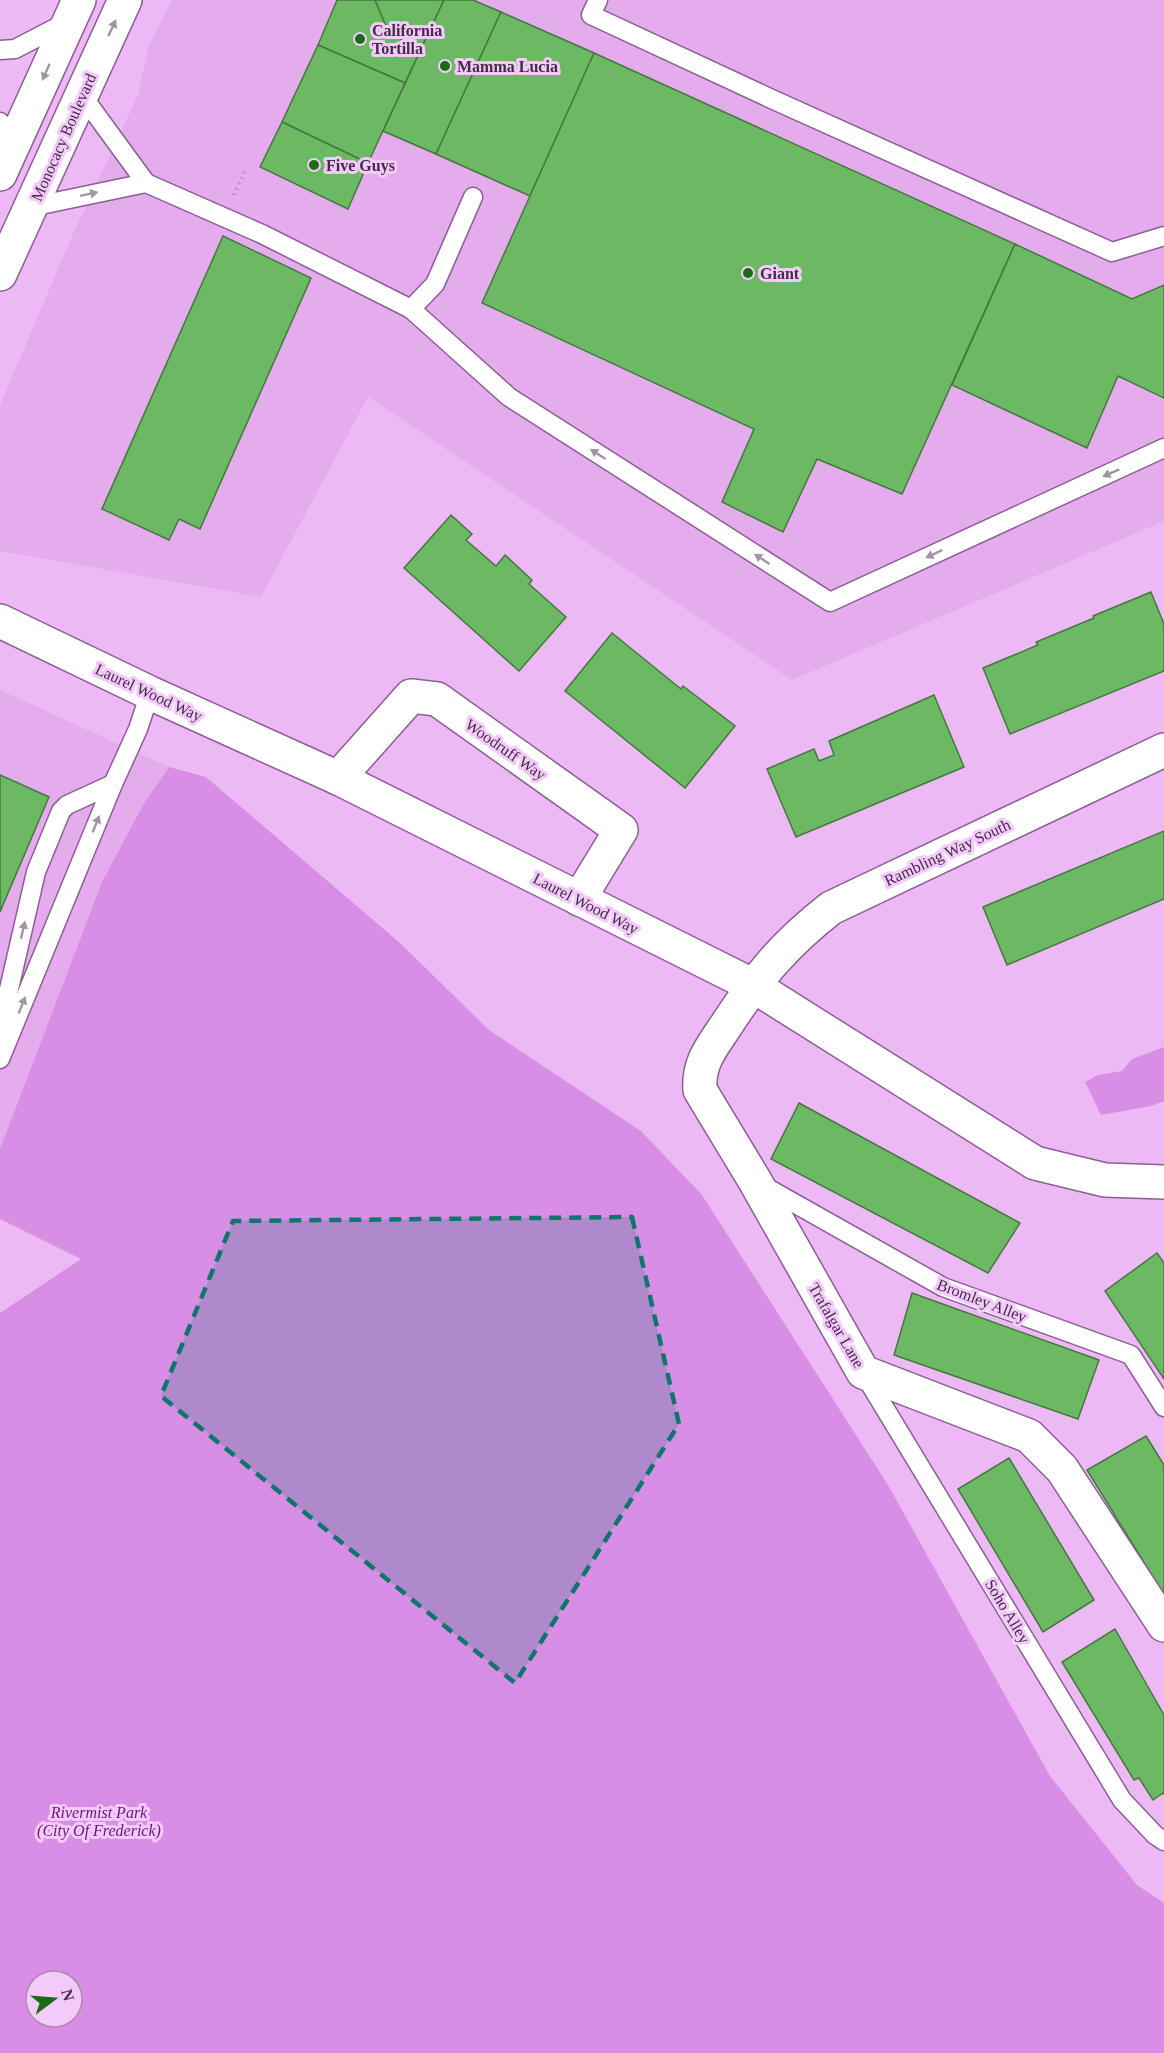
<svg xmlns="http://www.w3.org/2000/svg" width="1164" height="2053" font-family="Georgia,serif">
<rect width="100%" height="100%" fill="#edb9f5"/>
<!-- built -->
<g fill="#e4aced">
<polygon points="172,0 1164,0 1164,521 792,680 368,397 261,597 0,551 0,405 73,234 138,95 148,48"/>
<polygon points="0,690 169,767 143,805 102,882 0,1149"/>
</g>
<!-- green -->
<g fill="#d98ee5" fill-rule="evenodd">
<path d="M169 767 206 777 400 943 489 1030 641 1131 702 1195 888 1485 1050 1776 1137 1885 1164 1903V2053H0V1313L81 1259 0 1219V1149L102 882 143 805ZM36 1981H72V2017H36Z"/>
<polygon points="1164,1047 1164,1101 1151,1106 1101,1115 1085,1082 1098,1075 1122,1071 1132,1059"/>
</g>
<!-- building -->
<g fill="#6bba63" stroke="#467740" stroke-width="1.5">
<polygon points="337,0 375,0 389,33 421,49 405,83 318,45"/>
<polygon points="375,0 444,0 421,49 389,33"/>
<polygon points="444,0 473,0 501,12 436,154 383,131"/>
<polygon points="501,12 594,53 530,196 436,154"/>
<polygon points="318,45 405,83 368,163 282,122"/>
<polygon points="594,53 1015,244 902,494 817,459 783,532 722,502 754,429 482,303"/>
<polygon points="282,122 368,163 348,209 260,167"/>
<polygon points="223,236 311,278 200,529 179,519 169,540 102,509"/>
<polygon points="1015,244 1132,299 1164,285 1164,398 1118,376 1087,448 952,385"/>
<polygon points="451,515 472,534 466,540 496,566 505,555 532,580 529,584 566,617 519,671 404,568"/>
<polygon points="1151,592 1164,624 1164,671 1010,734 983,668 1038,645 1036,642 1094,618 1093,616"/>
<polygon points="612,633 681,689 683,686 735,726 685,788 565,691"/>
<polygon points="934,695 964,767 796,837 767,769 814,749 819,761 834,755 829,741"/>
<polygon points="0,775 49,797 0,912"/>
<polygon points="1164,831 1164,899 1007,965 983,907"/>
<polygon points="799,1103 1020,1223 988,1273 771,1159"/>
<polygon points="1157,1253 1164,1263 1164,1379 1105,1291"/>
<polygon points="912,1293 1099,1360 1078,1419 894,1355"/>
<polygon points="1146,1436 1164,1465 1164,1595 1087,1470"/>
<polygon points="1009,1458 1094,1600 1043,1632 958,1489"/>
<polygon points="1115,1629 1164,1715 1164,1795 1163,1793 1153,1800 1139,1778 1134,1780 1062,1662"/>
</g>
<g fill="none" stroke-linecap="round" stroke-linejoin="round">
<defs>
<g id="service">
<polyline points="598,0 591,15 776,101 1112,252 1164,236"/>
<polyline points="0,50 15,49 67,22"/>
<polyline points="0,122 8,152"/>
<polyline points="146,183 262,234 411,309 435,284 473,197"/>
<polyline points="31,207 146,183 81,94"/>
<polyline points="411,309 509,397 830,602 1164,448"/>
<polyline points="0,1028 36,872 61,811 67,805 113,784"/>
<polyline points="0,1059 113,784 138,729 150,693"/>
<polyline points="762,1185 943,1287 1131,1355 1164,1407"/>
<polyline points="864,1374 1122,1800 1155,1835 1164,1841"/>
</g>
<g id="minor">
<polyline points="0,621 150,693 338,778 752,985 1035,1163 1105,1180 1164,1182"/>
<path d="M1164 750 831 908C785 944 759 975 727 1024 712 1047 698 1062 700 1090L755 1181 863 1372 1029 1436 1062 1469 1164 1625"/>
<polyline points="338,778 411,696 437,699 621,830 579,899"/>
</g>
<g id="secondary">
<polyline points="0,174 79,0"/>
<polyline points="0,274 125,0"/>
</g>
</defs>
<!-- service casing -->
<use href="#service" stroke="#8d5e95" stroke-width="21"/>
<!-- minor casing -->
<use href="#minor" stroke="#8d5e95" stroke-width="36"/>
<!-- secondary casing -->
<use href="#secondary" stroke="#8d5e95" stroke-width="36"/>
<!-- path -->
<polyline stroke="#b98fc0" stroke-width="4" stroke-dasharray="1.5 4.5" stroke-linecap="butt" points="234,195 245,171"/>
<!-- service -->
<use href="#service" stroke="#fff" stroke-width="18"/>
<!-- minor -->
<use href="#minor" stroke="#fff" stroke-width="33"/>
<!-- secondary -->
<use href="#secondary" stroke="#fff" stroke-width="33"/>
</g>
<!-- one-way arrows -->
<defs><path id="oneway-solid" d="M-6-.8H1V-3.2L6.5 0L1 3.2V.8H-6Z" transform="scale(1.5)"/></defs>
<g fill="#a096a2">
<use href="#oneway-solid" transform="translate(112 28) rotate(-65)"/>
<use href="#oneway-solid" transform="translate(46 72) rotate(114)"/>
<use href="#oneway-solid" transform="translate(89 194) rotate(-12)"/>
<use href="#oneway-solid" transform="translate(598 454) rotate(-147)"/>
<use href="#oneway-solid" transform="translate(1111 473) rotate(156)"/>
<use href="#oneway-solid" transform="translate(934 554) rotate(155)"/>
<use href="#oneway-solid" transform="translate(762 559) rotate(-147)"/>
<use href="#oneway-solid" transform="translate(96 824) rotate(-68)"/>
<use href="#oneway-solid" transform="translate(23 930) rotate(-77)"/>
<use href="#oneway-solid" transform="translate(22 1005) rotate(-68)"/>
</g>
<!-- marked area -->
<path fill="#0f766e" fill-opacity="0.2" stroke="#0f766e" stroke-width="4.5" stroke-dasharray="12 8" stroke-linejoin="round" d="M632 1217 679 1424 515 1683 161 1396 233 1221Z"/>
<!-- markers -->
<g fill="#1a6c12" stroke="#f4cafb" stroke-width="2">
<circle cx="360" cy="39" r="6"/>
<circle cx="445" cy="66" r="6"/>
<circle cx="314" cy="165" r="6"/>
<circle cx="748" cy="273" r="6"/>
</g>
<g text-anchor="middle" stroke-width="6" stroke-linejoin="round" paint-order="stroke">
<!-- poi labels -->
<g font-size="16" font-weight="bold" fill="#422d45" stroke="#f4cafb" text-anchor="start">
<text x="372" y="36">California<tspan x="372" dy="18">Tortilla</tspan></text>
<text x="457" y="72">Mamma Lucia</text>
<text x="326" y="171">Five Guys</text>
<text x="760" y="279">Giant</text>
</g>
<!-- street labels -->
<g font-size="16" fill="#422d45" stroke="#f4cafb">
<text transform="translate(63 137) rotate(-66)" y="6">Monocacy Boulevard</text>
<text transform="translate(149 692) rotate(25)" y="6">Laurel Wood Way</text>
<text transform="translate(506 749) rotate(35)" y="6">Woodruff Way</text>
<text transform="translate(947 852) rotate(-25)" y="6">Rambling Way South</text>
<text transform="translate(586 903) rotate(27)" y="6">Laurel Wood Way</text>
<text transform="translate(982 1300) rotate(21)" y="6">Bromley Alley</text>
<text transform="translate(837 1325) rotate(60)" y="6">Trafalgar Lane</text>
<text transform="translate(1008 1611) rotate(59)" y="6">Soho Alley</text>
</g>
<!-- park labels -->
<g font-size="16" font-style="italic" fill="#71137f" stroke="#f4cafb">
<text x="99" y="1818">Rivermist Park<tspan x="99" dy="18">(City Of Frederick)</tspan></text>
</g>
</g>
<!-- north arrow -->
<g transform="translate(54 1999) rotate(74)"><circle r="28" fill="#f4cafb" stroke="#ad8bb2" stroke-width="1.5"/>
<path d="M0-4.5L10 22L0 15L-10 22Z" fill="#1a6c12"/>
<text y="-9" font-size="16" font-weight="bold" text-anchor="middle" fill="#422d45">N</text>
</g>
</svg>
